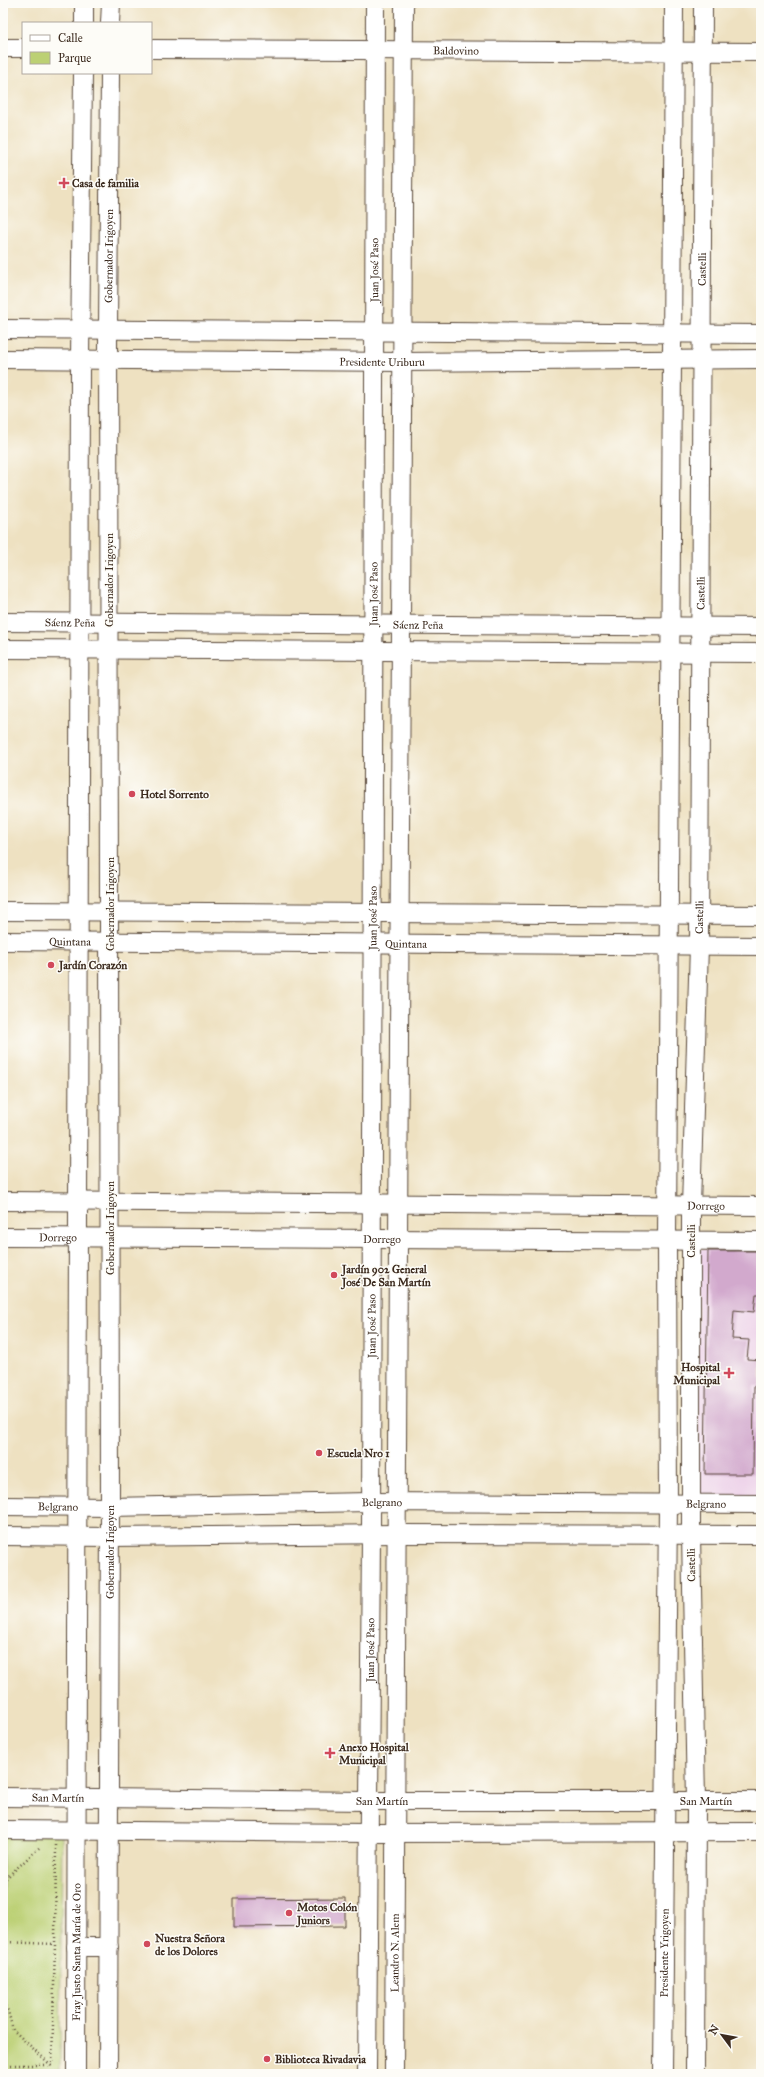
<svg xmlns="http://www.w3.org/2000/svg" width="764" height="2077" font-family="'IM FELL Great Primer',serif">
<rect width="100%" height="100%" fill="#fdfcf7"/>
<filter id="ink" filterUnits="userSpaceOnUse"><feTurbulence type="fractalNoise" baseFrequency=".025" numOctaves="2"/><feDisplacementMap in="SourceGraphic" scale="8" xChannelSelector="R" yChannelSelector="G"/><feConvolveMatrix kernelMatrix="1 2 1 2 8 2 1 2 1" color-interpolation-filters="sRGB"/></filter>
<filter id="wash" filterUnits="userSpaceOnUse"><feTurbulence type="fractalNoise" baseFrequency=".012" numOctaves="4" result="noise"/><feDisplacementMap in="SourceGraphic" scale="16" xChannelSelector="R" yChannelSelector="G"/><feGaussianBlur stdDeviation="0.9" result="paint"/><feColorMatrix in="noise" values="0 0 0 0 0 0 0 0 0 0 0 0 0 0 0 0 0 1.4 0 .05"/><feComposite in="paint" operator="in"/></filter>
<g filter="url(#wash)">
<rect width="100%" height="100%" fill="#eee1c1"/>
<!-- built -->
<polygon fill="#edd1e9" points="698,1249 761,1249 761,1498 697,1497"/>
<!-- green -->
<polygon fill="#bcd074" stroke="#7c7d49" points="3,1834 62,1834 60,2073 3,2072"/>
<g id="blocks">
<!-- building -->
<g fill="#d2a9cd">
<polygon points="708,1251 761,1251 761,1294 756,1294 754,1312 734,1310 732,1339 749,1340 747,1359 761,1360 761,1386 754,1386 753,1474 705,1474"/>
<polygon points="345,1898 345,1926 234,1927 234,1899"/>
</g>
</g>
</g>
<g filter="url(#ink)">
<use href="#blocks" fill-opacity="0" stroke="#564536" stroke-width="1"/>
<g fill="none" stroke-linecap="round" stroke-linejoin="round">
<defs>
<g id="minor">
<polyline points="84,23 84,3"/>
<polyline points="110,23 111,3"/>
<polyline points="3,48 23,48"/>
<path id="s1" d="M151 49 761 52"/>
<polyline points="3,329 761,334"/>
<path id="s2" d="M3 359 402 362 761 359"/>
<path id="s3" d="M3 622 761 627"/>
<polyline points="3,649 761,653"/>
<polyline points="3,911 761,915"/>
<path id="s4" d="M3 941 761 946"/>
<path id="s5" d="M3 1201 761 1206"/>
<path id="s6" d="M3 1237 761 1241"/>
<path id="s7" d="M3 1506 110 1507 370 1502 761 1504"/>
<polyline points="3,1536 110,1537 395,1534 761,1535"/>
<path id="s8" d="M3 1797 368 1801H761"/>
<polyline points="3,1830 368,1833 761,1832"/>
<polyline points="76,1947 109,1947"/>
<path id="s9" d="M76 2074 80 359 83 73"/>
<path id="s10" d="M108 2074 110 1507 108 330 110 73"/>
<path id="s11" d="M367 2074 371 1534 375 3"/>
<path id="s12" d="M394 2074 404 3"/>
<path id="s13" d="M663 2074 668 1503 667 1241 674 3"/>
<path id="s14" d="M695 2074 696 1801 691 1534V1206L699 946 703 3"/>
</g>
</defs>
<!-- minor casing -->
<use href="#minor" stroke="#564536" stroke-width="20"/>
<!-- path -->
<g stroke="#564536" stroke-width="2.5" stroke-dasharray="1 3" stroke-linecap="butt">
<polyline points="3,1881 41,1846"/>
<polyline points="3,1942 55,1944"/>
<polyline points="3,2003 8,2011 13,2030 51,2065"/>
<polyline points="3,2065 52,2065 55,1944 56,1845"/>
</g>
<!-- minor -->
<use href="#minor" stroke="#fff" stroke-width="18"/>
</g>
</g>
<!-- markers -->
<g fill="#d1495b" stroke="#fdfcf7" stroke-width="1.5">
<path d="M62 177h4v4h4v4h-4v4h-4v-4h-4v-4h4z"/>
<circle cx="132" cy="794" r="4"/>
<circle cx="51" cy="965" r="4"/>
<circle cx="334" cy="1275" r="4"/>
<path d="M727 1367h4v4h4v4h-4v4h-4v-4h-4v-4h4z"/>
<circle cx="319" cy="1453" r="4"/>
<path d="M328 1747h4v4h4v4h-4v4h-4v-4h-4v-4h4z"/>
<circle cx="289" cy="1913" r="4"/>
<circle cx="147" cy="1944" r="4"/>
<circle cx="267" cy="2059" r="4"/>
</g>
<g text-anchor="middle" stroke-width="3" stroke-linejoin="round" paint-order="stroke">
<!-- street labels -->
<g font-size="11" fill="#3b2a1e" stroke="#fdfcf7">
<text dy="4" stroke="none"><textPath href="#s1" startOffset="305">Baldovino</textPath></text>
<text dy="4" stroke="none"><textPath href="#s10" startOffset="1818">Gobernador Irigoyen</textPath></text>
<text dy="4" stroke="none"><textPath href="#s11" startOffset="1804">Juan José Paso</textPath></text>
<text dy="4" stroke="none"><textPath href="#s14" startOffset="1805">Castelli</textPath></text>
<text dy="4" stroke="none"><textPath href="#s2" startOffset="379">Presidente Uriburu</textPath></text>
<text transform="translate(109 580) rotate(-90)" y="4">Gobernador Irigoyen</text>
<text dy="4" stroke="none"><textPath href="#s11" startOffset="1480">Juan José Paso</textPath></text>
<text dy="4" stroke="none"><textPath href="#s14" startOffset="1481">Castelli</textPath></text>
<text dy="4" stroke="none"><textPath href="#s3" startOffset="67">Sáenz Peña</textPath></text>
<text dy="4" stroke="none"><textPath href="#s3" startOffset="415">Sáenz Peña</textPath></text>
<text transform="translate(110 904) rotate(-90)" y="4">Gobernador Irigoyen</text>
<text dy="4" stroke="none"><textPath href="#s11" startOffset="1156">Juan José Paso</textPath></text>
<text dy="4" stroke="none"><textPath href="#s14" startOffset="1157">Castelli</textPath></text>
<text dy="4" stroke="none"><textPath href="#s4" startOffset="67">Quintana</textPath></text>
<text dy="4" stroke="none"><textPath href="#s4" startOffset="403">Quintana</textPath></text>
<text dy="4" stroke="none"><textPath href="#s5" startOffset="703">Dorrego</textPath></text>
<text transform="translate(110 1228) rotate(-90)" y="4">Gobernador Irigoyen</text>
<text dy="4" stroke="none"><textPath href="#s6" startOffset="55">Dorrego</textPath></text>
<text dy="4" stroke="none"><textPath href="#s6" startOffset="379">Dorrego</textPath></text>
<text transform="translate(691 1241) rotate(-90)" y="4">Castelli</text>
<text dy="4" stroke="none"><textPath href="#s11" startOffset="748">Juan José Paso</textPath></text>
<text dy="4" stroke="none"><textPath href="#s7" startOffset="379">Belgrano</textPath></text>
<text dy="4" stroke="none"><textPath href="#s7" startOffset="703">Belgrano</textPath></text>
<text dy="4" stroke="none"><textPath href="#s7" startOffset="55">Belgrano</textPath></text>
<text dy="4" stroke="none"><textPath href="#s10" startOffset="522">Gobernador Irigoyen</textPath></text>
<text transform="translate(691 1565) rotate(-91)" y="4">Castelli</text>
<text dy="4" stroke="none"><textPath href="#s11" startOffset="424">Juan José Paso</textPath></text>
<text dy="4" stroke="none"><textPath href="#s8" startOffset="55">San Martín</textPath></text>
<text dy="4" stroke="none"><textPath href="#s8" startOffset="379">San Martín</textPath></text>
<text dy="4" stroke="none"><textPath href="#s8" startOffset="703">San Martín</textPath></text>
<text dy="4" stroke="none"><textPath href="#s9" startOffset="122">Fray Justo Santa María de Oro</textPath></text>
<text dy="4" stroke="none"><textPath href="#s12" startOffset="121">Leandro N. Alem</textPath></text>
<text dy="4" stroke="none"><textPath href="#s13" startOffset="121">Presidente Yrigoyen</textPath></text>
</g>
<!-- poi labels -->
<g font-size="11" font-weight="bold" fill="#3b2a1e" stroke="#fdfcf7" text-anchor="start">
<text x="72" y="187">Casa de familia</text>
<text x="140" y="798">Hotel Sorrento</text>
<text x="59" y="969">Jardín Corazón</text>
<text x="342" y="1273">Jardín 902 General<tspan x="342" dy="13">José De San Martín</tspan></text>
<text x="720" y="1371" text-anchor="end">Hospital<tspan x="720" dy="13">Municipal</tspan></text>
<text x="327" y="1457">Escuela Nro 1</text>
<text x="339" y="1751">Anexo Hospital<tspan x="339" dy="13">Municipal</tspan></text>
<text x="297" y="1911">Motos Colón<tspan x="297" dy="13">Juniors</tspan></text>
<text x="155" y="1942">Nuestra Señora<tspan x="155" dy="13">de los Dolores</tspan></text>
<text x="275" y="2063">Biblioteca Rivadavia</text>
</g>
</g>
<!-- margin -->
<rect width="764" height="2077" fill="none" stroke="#fdfcf7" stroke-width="16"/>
<!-- legend -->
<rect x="22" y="22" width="130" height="52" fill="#fdfcf7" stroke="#afa8a0"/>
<rect x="30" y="35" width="20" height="6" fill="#ffffff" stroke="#afa8a0"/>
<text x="58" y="42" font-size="12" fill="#3b2a1e">Calle</text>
<rect x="30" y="52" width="20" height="12" fill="#bcd074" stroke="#afa8a0"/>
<text x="58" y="62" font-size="12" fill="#3b2a1e">Parque</text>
<!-- north arrow -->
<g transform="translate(722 2035) rotate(302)" stroke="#fdfcf7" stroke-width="3" paint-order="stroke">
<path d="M0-3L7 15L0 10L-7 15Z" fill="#3b2a1e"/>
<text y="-6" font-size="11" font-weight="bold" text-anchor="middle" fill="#3b2a1e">N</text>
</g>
</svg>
